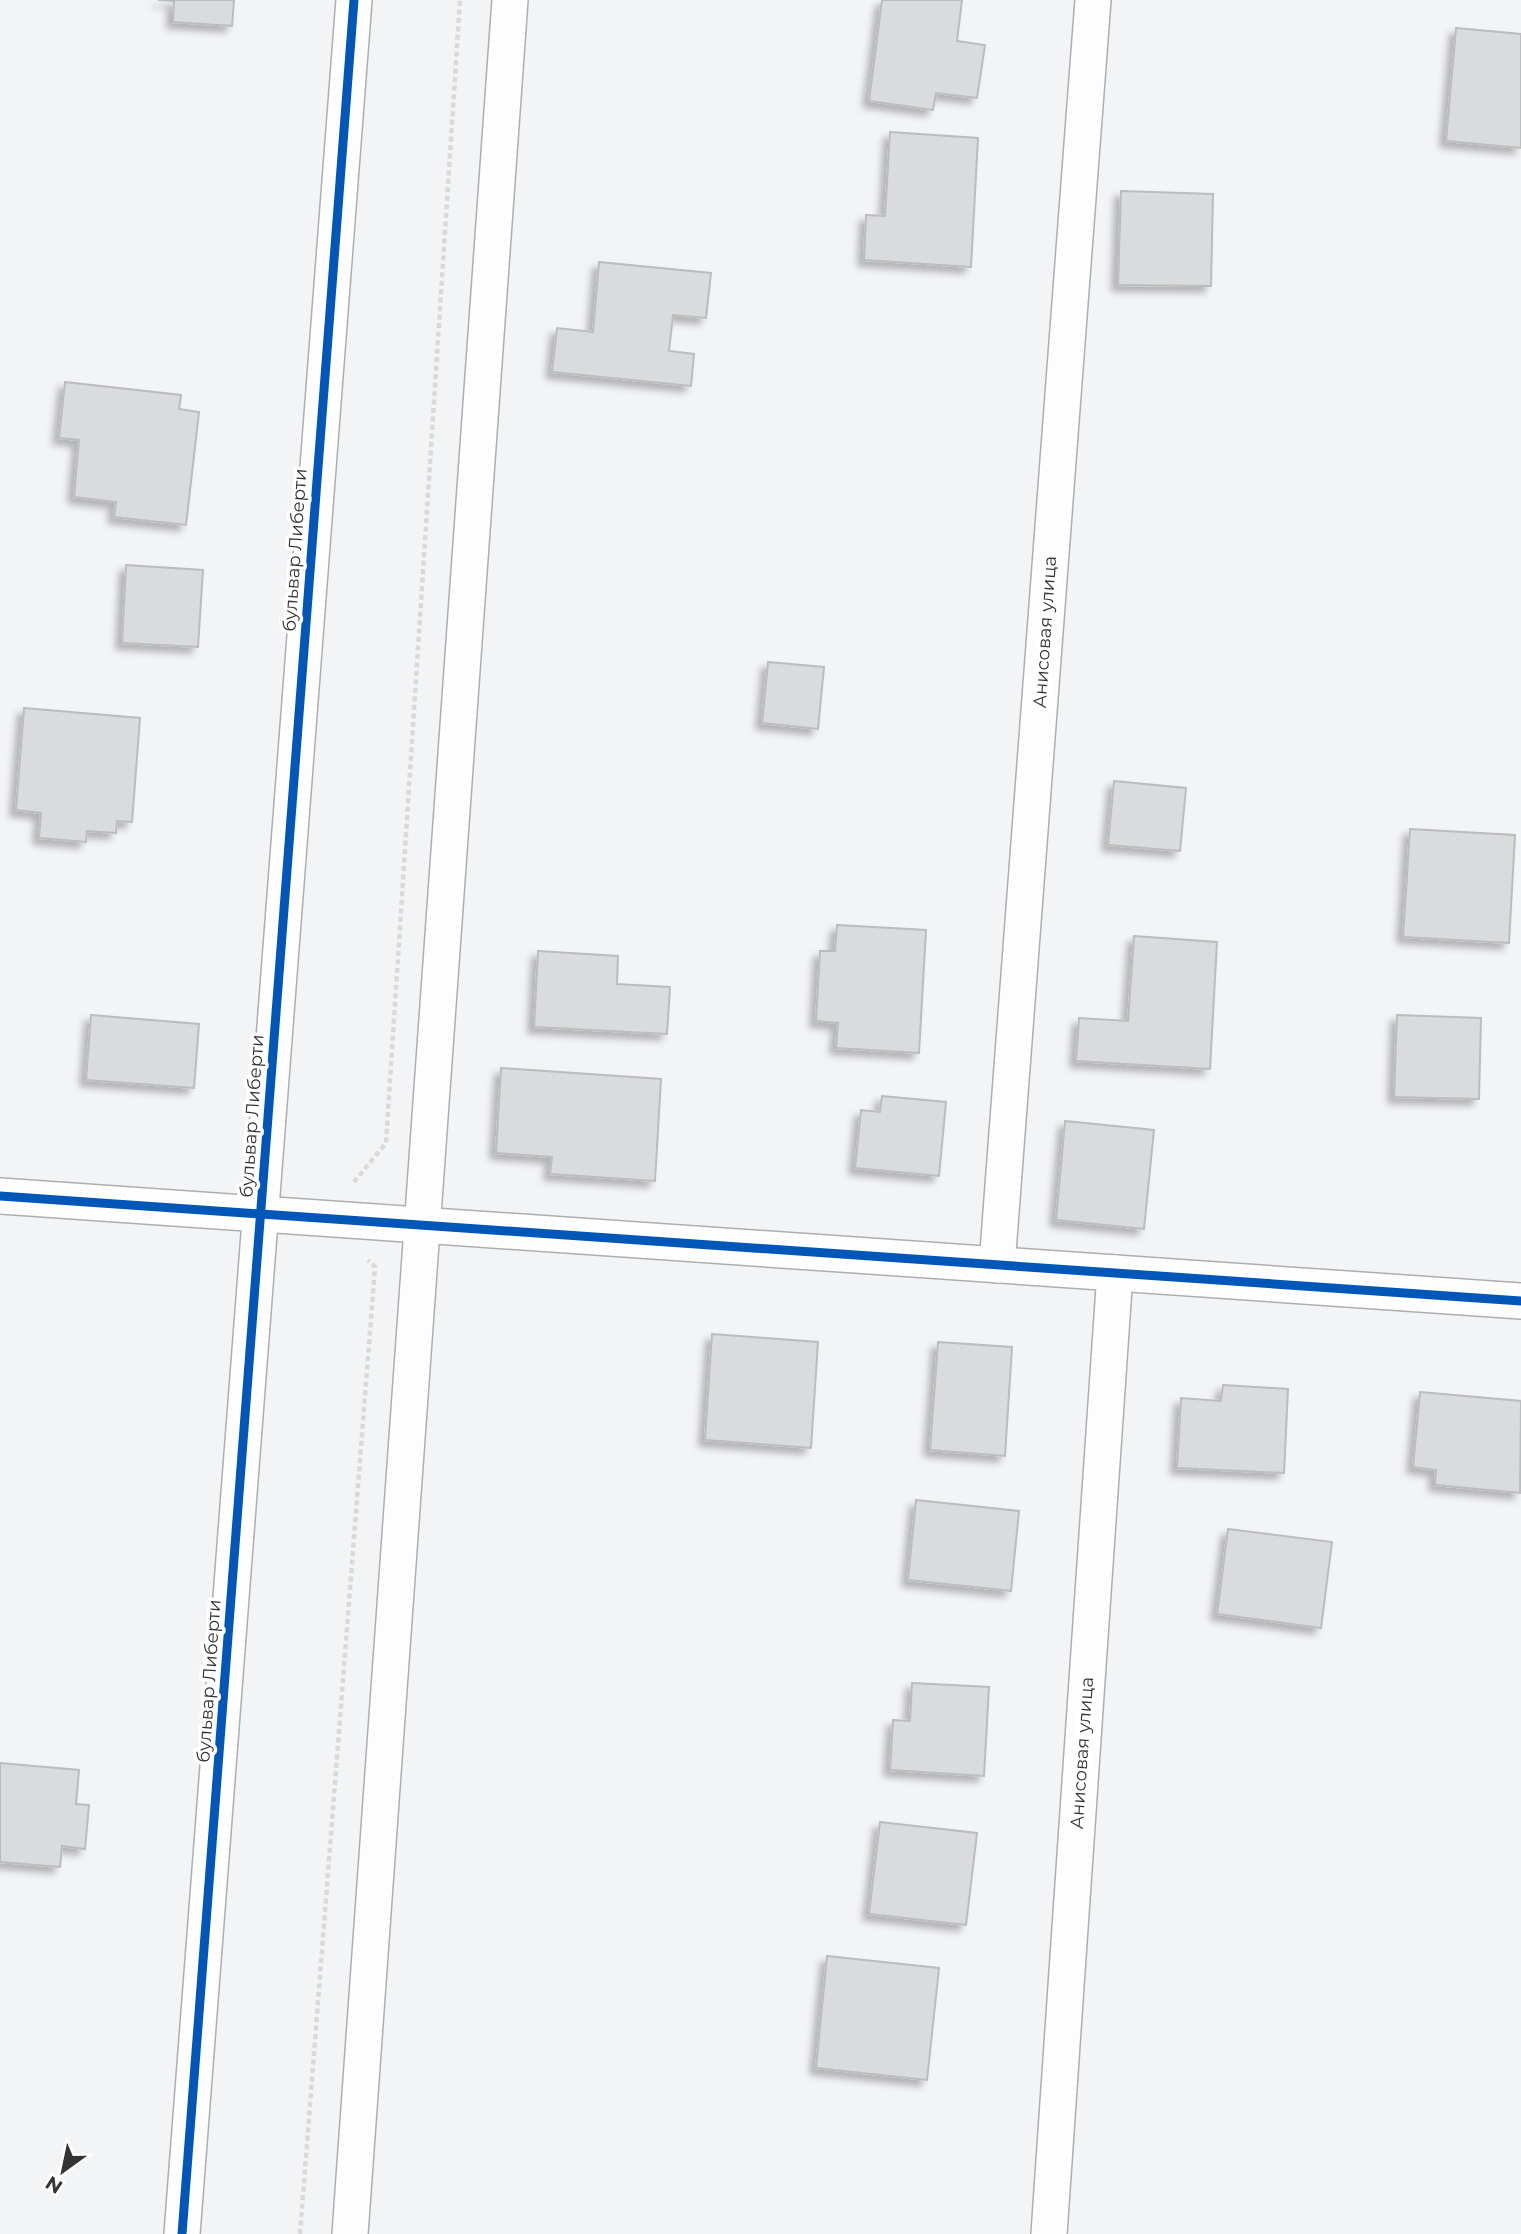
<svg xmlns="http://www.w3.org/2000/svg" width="1521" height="2234" font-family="Montserrat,sans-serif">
<defs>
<filter id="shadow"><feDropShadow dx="-6" dy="6" stdDeviation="3.5" flood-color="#0004"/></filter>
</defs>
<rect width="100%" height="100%" fill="#f3f4f6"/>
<!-- building -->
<g fill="#dadbdc" stroke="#bbbcbd" stroke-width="2" filter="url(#shadow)">
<polygon points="158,0 234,0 232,26 173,22 174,1"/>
<polygon points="882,0 962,0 957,41 985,45 977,98 936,93 933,110 869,101"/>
<polygon points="1456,28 1521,34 1521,148 1446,141"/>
<polygon points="890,132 978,138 971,267 864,260 866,215 885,216"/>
<polygon points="1121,191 1213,194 1211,286 1118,285"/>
<polygon points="599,262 711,273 706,318 673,315 669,351 694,354 691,386 552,372 557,328 593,332"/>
<polygon points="65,382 181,395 179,409 199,412 186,525 114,517 116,502 74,497 79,440 59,438"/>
<polygon points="126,565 203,570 198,647 122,643"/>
<polygon points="768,662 824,667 818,729 762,723"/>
<polygon points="24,708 140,718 132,822 117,821 116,833 87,831 86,842 39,838 41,813 16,810"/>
<polygon points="1114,781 1186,788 1180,851 1108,845"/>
<polygon points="1410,829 1515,835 1509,943 1403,937"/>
<polygon points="837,925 926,930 919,1053 836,1048 838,1023 816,1021 820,951 835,951"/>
<polygon points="1134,936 1217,942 1210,1069 1076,1061 1079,1018 1128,1021"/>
<polygon points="538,951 618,956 617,984 670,987 667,1034 534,1027"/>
<polygon points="91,1015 199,1024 194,1088 86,1080"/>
<polygon points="1397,1015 1481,1018 1479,1099 1394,1097"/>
<polygon points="501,1068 661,1079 655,1181 550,1174 552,1157 496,1153"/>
<polygon points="882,1096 946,1102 939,1176 855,1168 861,1110 880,1112"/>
<polygon points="1065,1121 1154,1130 1144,1229 1056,1220"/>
<polygon points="712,1334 818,1342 811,1448 705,1440"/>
<polygon points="938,1342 1012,1347 1005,1456 930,1450"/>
<polygon points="1223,1385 1288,1389 1284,1473 1177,1468 1181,1398 1221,1401"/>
<polygon points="1420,1392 1521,1401 1520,1493 1435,1485 1436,1470 1413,1467"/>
<polygon points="916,1500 1019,1511 1011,1591 908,1580"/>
<polygon points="1228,1529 1332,1542 1321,1628 1217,1614"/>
<polygon points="912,1683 989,1687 984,1776 890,1770 893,1720 910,1721"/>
<polygon points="0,1763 79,1770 76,1804 89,1805 85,1849 62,1846 60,1867 0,1862"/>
<polygon points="880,1822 977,1833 966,1925 869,1914"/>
<polygon points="827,1956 939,1968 927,2080 816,2068"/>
</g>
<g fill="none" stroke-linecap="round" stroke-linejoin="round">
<defs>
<g id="street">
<polyline points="0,1196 1521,1301"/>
<polyline points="997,1265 1093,0"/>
<polyline points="182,2234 354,0"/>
<polyline points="350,2234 510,0"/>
<polyline points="1049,2234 1115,1273"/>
</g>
</defs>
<!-- street casing -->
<use href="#street" stroke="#adaeb0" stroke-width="38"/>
<!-- path -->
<g stroke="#d9d9d9" stroke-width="4.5" stroke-dasharray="5 3.5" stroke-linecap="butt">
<polyline points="354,1182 386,1143 460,0"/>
<polyline points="300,2234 375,1267 368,1260"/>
</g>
<!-- street -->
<use href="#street" stroke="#fdfdfe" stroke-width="35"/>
<defs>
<g id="cycleway">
<polyline points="0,1196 1521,1301"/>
<polyline points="182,2234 354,0"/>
</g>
</defs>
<!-- cycleway casing -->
<use href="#cycleway" stroke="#fff" stroke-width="13"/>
<!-- cycleway -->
<use href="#cycleway" stroke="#0057b8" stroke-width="9"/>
</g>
<g text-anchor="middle" stroke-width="7" stroke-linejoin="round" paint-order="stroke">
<!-- street labels -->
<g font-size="18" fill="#333435" stroke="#fff">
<text transform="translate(295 550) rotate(-86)" y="6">бульвар Либерти</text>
<text transform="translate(1045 632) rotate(-86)" y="6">Анисовая улица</text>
<text transform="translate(252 1116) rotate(-86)" y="6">бульвар Либерти</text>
<text transform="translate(209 1681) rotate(-86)" y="6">бульвар Либерти</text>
<text transform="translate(1082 1753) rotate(-86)" y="6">Анисовая улица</text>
</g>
</g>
<!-- north arrow -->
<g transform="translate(63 2171) rotate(213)" stroke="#ffffff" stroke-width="5" paint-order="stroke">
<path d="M0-5L12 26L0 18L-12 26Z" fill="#333435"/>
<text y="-10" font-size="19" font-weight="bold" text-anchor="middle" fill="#333435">N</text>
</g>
</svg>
